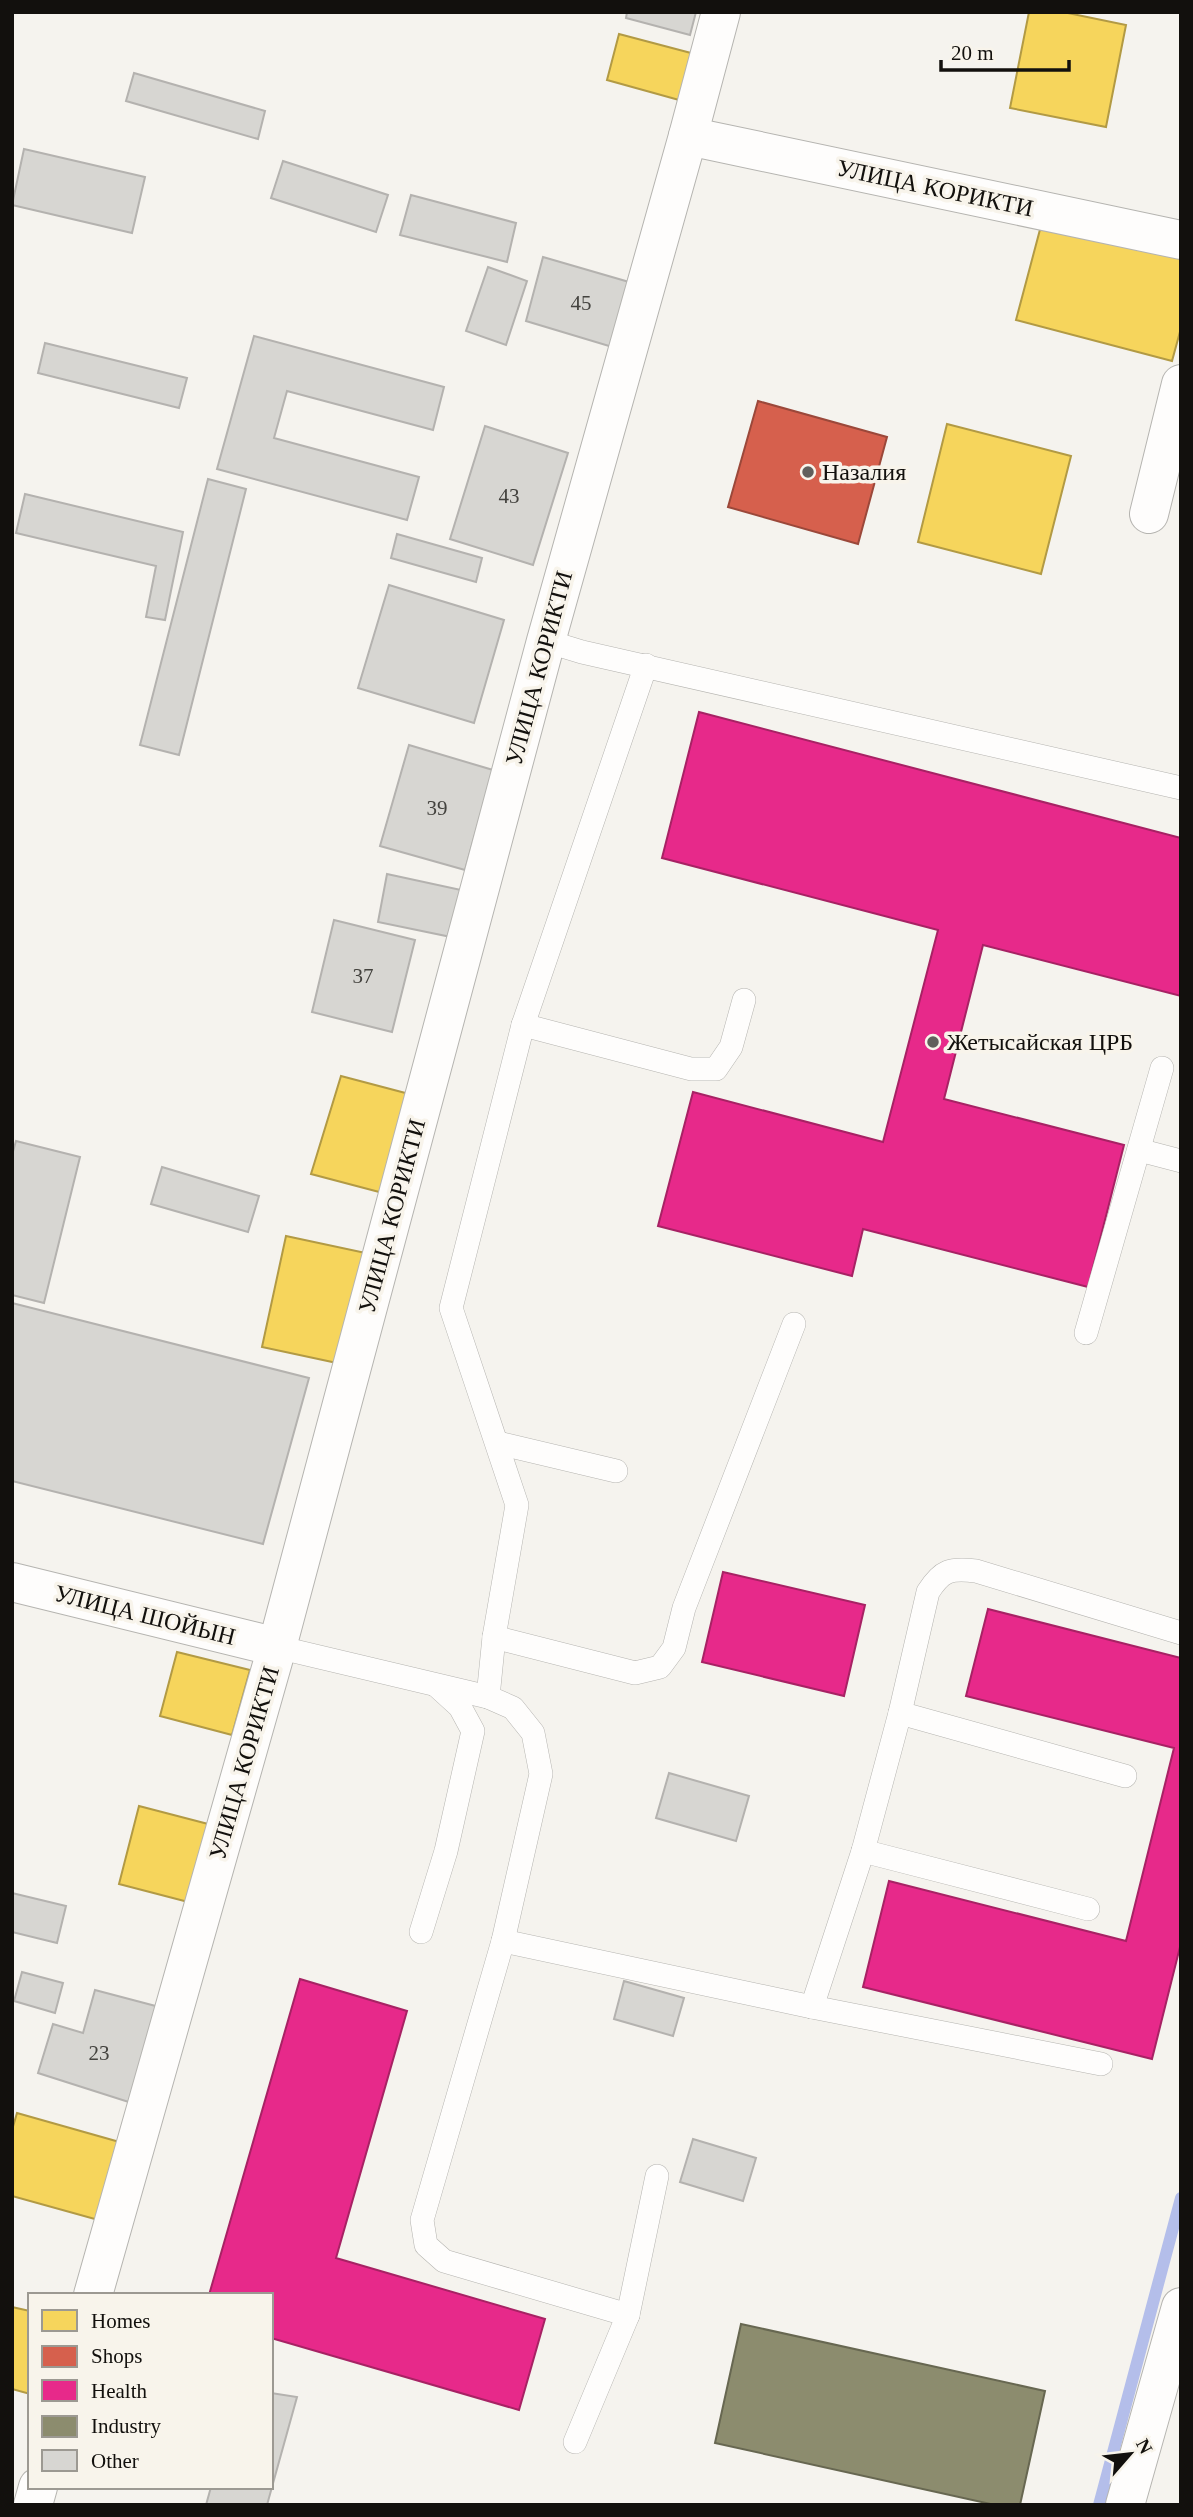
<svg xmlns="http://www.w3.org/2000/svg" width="1193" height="2517" font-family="'Times New Roman',serif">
<rect width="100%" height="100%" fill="#f5f3ee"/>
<!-- homes -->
<g fill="#f6d55c" stroke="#b29a44" stroke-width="2">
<polygon points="1029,12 1063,12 1126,25 1106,127 1010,108"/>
<polygon points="619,34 691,53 679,100 607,80"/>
<polygon points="1042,222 1181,259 1181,328 1172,361 1016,320"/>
<polygon points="947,424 1071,456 1041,574 918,542"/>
<polygon points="341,1076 413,1095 383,1193 311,1174"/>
<polygon points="286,1236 375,1255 351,1366 262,1347"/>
<polygon points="177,1652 250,1670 232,1735 160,1716"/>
<polygon points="139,1806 212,1825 192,1903 119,1884"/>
<polygon points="17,2113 123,2143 102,2221 12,2196 12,2130"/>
<polygon points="12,2307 30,2311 30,2394 12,2389"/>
</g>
<!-- shops -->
<polygon fill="#d6604d" stroke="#9b483a" stroke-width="2" points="758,401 887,437 858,544 728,507"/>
<!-- health -->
<g fill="#e7298a" stroke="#a72264" stroke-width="2">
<polygon points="699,712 1181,838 1181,996 983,945 944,1099 1124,1145 1088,1287 863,1229 852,1276 658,1226 693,1092 883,1142 938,930 662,858"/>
<polygon points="723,1572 865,1605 844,1696 702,1662"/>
<polygon points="988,1609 1181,1658 1181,1943 1152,2059 863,1987 889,1881 1126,1941 1174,1748 966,1696"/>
<polygon points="300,1979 407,2011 336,2258 545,2319 519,2410 271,2338 271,2295 209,2295"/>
</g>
<!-- industry -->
<polygon fill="#8c8c6e" stroke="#676751" stroke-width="2" points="741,2324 1045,2391 1020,2505 995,2505 715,2443"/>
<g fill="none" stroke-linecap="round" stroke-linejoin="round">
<!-- stream -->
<polyline stroke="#b4beea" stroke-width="12" points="1099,2505 1181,2198"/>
</g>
<!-- building -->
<g fill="#d7d6d2" stroke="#b4b2af" stroke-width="2">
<polygon points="627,12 696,12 690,35 626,18"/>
<polygon points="134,73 265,111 258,139 126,101"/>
<polygon points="24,149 145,177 132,233 12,205"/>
<polygon points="283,161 388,195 376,232 271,198"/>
<polygon points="411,195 516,223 507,262 400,235"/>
<polygon points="543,257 636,284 619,349 526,321"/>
<polygon points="488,267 527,281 506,345 466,331"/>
<polygon points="254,336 444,387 433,430 287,391 274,438 419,477 407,520 217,469"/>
<polygon points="45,343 187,378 179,408 38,373"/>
<polygon points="485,426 568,453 533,565 450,539"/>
<polygon points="208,479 246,489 179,755 140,745"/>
<polygon points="25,494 183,532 165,620 146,617 156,566 16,533"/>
<polygon points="397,534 482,558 476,582 391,558"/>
<polygon points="389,585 504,620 474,723 358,688"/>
<polygon points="409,745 493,770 465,870 380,846"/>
<polygon points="387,874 461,890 451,937 378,922"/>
<polygon points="334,920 415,940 392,1032 312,1012"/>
<polygon points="16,1141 80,1157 44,1303 12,1295 12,1155"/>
<polygon points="162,1167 259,1196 248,1232 151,1204"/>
<polygon points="12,1303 309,1378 263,1544 12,1481"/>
<polygon points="669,1773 749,1796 736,1841 656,1818"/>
<polygon points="12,1893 66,1906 57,1943 12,1932"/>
<polygon points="22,1972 63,1983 55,2013 14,2001"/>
<polygon points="624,1981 684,1998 673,2036 614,2019"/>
<polygon points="95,1990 167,2009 138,2105 38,2073 53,2024 83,2033"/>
<polygon points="693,2139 756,2158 743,2201 680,2182"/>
<polygon points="271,2393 297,2397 267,2505 206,2505 211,2487 271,2487"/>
</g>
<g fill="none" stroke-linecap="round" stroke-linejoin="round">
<defs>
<g id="lane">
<polyline points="546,641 582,652 1181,788"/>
<polyline points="523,1025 691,1069 716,1069 731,1047 744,1000"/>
<polyline points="1139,1150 1181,1161"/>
<polyline points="1086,1333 1162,1068"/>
<polyline points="498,1443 616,1471"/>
<polyline points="494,1637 635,1673 660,1667 674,1648 684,1608 794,1324"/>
<polyline points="277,1647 488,1697 513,1708 533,1733 541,1774 503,1941 422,2220 426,2245 444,2261 628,2315"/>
<polyline points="488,1697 494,1637 517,1505 451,1308 523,1025 646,665"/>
<polyline points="900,1713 1125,1776"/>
<polyline points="863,1851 1088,1909"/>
<polyline points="421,1932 446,1851 473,1731 460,1707 437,1686"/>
<polyline points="503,1941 812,2007 1101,2064"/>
<path d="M812 2007 863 1851 900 1713 928 1592C942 1570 950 1568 976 1571L1181 1633"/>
<polyline points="575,2442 628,2315 657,2176"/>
</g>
<g id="street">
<polyline points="688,136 1181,240"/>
<polyline points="1149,514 1181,384"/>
<polyline points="12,1582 277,1647"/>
<polyline points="93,2295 277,1647 546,641 688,136 721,12"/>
<polyline points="33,2505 38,2487"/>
<polyline points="1125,2505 1181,2307"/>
</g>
</defs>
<!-- lane casing -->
<use href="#lane" stroke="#b5b4b0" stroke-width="24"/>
<!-- street casing -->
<use href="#street" stroke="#b5b4b0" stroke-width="40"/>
<!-- lane -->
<use href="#lane" stroke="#fefdfc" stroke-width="23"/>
<!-- street -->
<use href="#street" stroke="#fefdfc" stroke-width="38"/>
</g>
<!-- markers -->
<g fill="#615f5c" stroke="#f8f4eb" stroke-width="2.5">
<circle cx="808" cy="472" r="7"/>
<circle cx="933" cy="1042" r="7"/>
</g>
<g text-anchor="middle" stroke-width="7" stroke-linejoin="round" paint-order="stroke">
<!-- number labels -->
<g font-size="21" fill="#43423e">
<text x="581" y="310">45</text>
<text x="509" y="503">43</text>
<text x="437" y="815">39</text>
<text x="363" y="983">37</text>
<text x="99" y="2060">23</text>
</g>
<!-- street labels -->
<g font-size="24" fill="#12100d" stroke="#f8f4eb">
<text transform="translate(935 188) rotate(12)" y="8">УЛИЦА КОРИКТИ</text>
<text transform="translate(539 668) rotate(-75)" y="8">УЛИЦА КОРИКТИ</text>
<text transform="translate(392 1216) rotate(-75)" y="8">УЛИЦА КОРИКТИ</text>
<text transform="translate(145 1615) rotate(14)" y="8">УЛИЦА ШОЙЫН</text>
<text transform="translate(244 1763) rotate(-74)" y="8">УЛИЦА КОРИКТИ</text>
</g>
<!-- poi labels -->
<g font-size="24" fill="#12100d" stroke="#f8f4eb" text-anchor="start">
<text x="822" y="480">Назалия</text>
<text x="947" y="1050">Жетысайская ЦРБ</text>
</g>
</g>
<!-- border -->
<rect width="1193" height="2517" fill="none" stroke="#12100d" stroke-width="28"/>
<!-- legend -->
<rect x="28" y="2293" width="245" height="196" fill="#f8f4eb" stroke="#9c9992" stroke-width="2"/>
<rect x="42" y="2310" width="35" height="21" fill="#f6d55c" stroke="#9c9992" stroke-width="2"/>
<text x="91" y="2328" font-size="21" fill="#12100d">Homes</text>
<rect x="42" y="2346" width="35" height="21" fill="#d6604d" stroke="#9c9992" stroke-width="2"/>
<text x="91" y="2363" font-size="21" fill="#12100d">Shops</text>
<rect x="42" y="2380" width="35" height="21" fill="#e7298a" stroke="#9c9992" stroke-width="2"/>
<text x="91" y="2398" font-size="21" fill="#12100d">Health</text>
<rect x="42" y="2416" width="35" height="21" fill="#8c8c6e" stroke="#9c9992" stroke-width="2"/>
<text x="91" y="2433" font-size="21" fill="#12100d">Industry</text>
<rect x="42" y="2450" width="35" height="21" fill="#d7d6d2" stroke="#9c9992" stroke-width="2"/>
<text x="91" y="2468" font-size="21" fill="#12100d">Other</text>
<!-- north arrow -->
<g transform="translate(1130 2454) rotate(62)" stroke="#f8f4eb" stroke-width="5" paint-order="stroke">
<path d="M0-5L12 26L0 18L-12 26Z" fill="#12100d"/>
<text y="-10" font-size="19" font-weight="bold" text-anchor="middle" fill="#12100d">N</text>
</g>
<!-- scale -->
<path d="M941 60v10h128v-10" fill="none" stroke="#12100d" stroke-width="3.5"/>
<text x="951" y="60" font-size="21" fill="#12100d" stroke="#f8f4eb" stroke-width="5" paint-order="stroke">20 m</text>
</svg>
